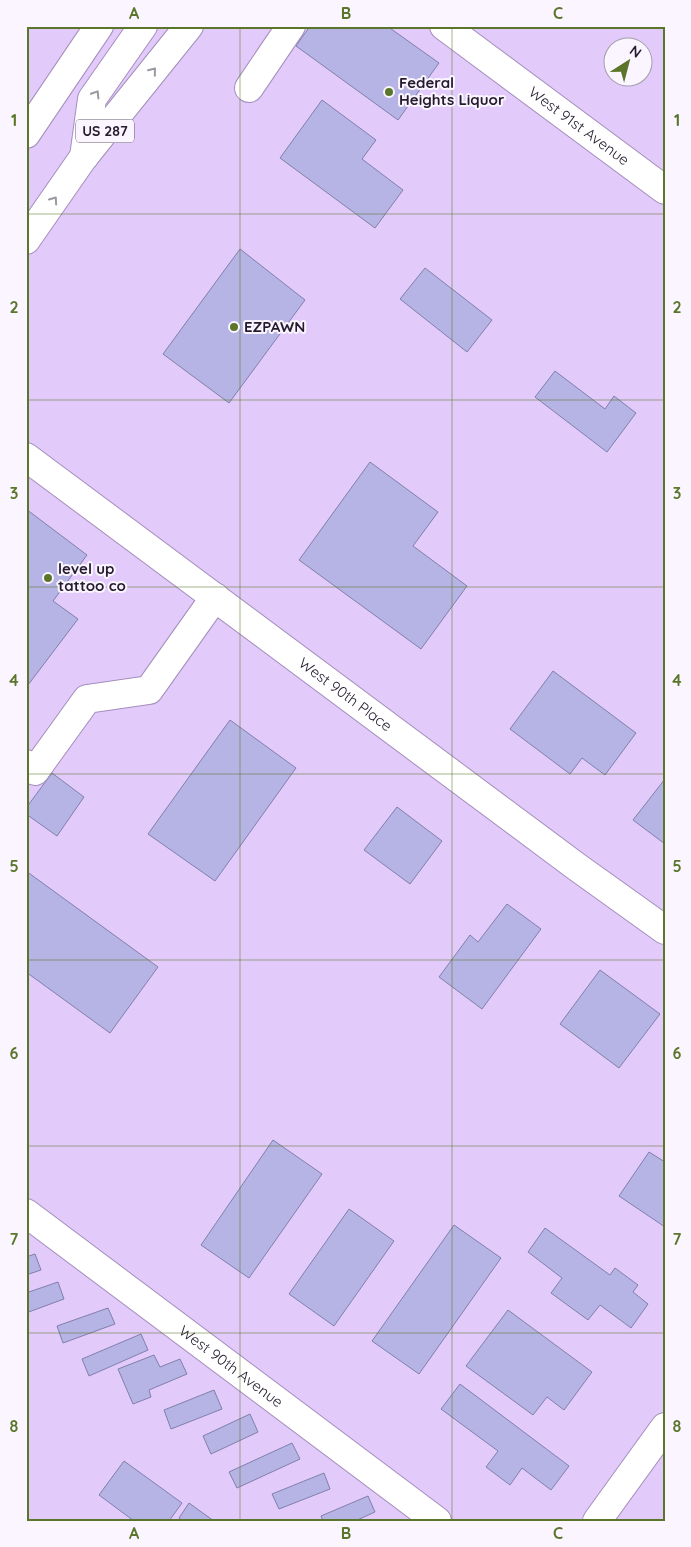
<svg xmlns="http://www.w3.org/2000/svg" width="691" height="1547" font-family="Quicksand,sans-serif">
<rect width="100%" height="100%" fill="#e2cbfb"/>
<!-- building -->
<g fill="#b6b4e4" stroke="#817fac">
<polygon points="310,26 387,26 439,63 398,120 296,46"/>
<polygon points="322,100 376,140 362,159 403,190 375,228 280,158"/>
<polygon points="240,249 305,300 229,403 163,354"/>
<polygon points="425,268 492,320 467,352 400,299"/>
<polygon points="555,371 605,409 614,396 636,413 607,452 535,397"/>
<polygon points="370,462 438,512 413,546 467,586 421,649 299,560"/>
<polygon points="26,509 87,555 53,601 78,619 28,685 26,683"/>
<polygon points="553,671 636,733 605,775 582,758 570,774 510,729"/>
<polygon points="230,720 296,768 215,881 148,834"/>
<polygon points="52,773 84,797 57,836 26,814 26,808"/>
<polygon points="665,779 665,844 633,820"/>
<polygon points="397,807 442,841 410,884 364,850"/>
<polygon points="26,871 158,967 110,1033 26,972"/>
<polygon points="507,904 541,929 482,1009 439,977 470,935 478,942"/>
<polygon points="600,970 660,1014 619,1068 560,1024"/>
<polygon points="273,1140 322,1174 249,1278 201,1245"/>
<polygon points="649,1152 665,1162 665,1227 619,1196"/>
<polygon points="349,1209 394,1241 334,1326 289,1294"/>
<polygon points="454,1225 501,1258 419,1374 372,1341"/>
<polygon points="545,1228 610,1275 615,1268 638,1285 633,1292 648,1304 631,1328 600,1305 588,1320 551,1293 562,1278 528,1252"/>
<polygon points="35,1254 41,1270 26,1275 26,1257"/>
<polygon points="58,1282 64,1299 26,1313 26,1293"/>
<polygon points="108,1308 115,1324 63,1343 57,1326"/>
<polygon points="508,1310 592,1372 564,1410 547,1397 533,1415 466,1366"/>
<polygon points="141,1334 148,1350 89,1376 82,1359"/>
<polygon points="154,1355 160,1367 180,1359 187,1374 149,1390 151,1397 133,1404 118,1369"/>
<polygon points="460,1384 569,1466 551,1490 522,1468 510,1485 486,1467 498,1451 441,1409"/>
<polygon points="214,1390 222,1409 171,1429 164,1410"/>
<polygon points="250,1414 258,1432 211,1454 203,1436"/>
<polygon points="292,1443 300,1459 237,1488 229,1472"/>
<polygon points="124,1461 182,1503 169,1521 134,1521 99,1495"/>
<polygon points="324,1473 330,1489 279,1509 272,1494"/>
<polygon points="368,1496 375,1512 355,1521 323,1521 321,1516"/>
<polygon points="189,1503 214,1521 183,1521 179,1518"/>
</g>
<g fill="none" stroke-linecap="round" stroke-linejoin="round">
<defs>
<g id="minor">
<path id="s1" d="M444 26 665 190"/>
<polyline points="249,88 291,26"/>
<path id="s2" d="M26 457 577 867 665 930"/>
<polyline points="26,764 35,771 87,699 149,690 215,597"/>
<path id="s3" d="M26 1213 437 1521"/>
<polyline points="597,1521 665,1427"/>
</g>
<g id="major">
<polyline points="26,134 99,26"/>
<polyline points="84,157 92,99 143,26"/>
<polyline points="26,240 83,158 189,26"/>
</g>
</defs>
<!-- minor casing -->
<use href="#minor" stroke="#a48ebb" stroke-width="30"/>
<!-- major casing -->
<use href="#major" stroke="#a48ebb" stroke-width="30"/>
<!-- minor -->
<use href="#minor" stroke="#fff" stroke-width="28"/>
<!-- major -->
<use href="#major" stroke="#fff" stroke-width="28"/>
</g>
<!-- one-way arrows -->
<defs><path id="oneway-chevron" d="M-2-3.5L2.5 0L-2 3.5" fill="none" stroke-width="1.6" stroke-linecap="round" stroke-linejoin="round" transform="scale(1.25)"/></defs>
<g stroke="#9c98a0">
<use href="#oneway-chevron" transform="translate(153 71) rotate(-51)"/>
<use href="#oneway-chevron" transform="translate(96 94) rotate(-58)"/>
<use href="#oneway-chevron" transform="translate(54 200) rotate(-55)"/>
</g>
<!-- grid -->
<path fill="none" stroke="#5b762a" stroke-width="1" stroke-opacity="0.55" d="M240 26V1521M452 26V1521M26 214H665M26 400H665M26 587H665M26 774H665M26 960H665M26 1146H665M26 1333H665"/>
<!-- markers -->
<g fill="#5b762a" stroke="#faf5ff" stroke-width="2">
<circle cx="389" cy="92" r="5"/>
<circle cx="234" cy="327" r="5"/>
<circle cx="48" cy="578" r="5"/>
</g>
<g text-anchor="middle" stroke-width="4" stroke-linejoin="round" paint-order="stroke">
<!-- shield labels -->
<rect fill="#faf5ff" stroke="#645c6c" stroke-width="1" x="76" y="119.5" width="58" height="23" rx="4"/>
<g font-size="14" font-weight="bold" fill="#241b2d">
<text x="105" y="136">US 287</text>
</g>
<!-- poi labels -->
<g font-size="15" font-weight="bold" fill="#241b2d" stroke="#faf5ff" text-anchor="start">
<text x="399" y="88">Federal<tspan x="399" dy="17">Heights Liquor</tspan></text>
<text x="244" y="332">EZPAWN</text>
<text x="58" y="574">level up<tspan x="58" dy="17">tattoo co</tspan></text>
</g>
<!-- street labels -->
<g font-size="15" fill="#241b2d" stroke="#faf5ff">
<text dy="5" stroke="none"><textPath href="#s1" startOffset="168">West 91st Avenue</textPath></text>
<text dy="5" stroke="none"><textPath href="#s2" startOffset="398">West 90th Place</textPath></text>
<text dy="5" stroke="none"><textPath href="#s3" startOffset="256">West 90th Avenue</textPath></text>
</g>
</g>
<!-- border -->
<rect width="691" height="1547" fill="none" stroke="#faf5ff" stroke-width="55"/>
<!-- north arrow -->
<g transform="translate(628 62) rotate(36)"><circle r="24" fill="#faf5ff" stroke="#a49eab"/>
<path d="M0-4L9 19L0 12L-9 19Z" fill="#5b762a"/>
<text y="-8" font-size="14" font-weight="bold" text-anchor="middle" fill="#241b2d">N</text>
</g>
<rect x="28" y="28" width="636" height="1492" fill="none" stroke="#5b762a" stroke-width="2"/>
<g font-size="16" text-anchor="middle" font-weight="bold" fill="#5b762a">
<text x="134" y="19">A</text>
<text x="346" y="19">B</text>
<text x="558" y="19">C</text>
<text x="14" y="126">1</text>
<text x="677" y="126">1</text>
<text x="14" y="313">2</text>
<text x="677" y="313">2</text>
<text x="14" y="499">3</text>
<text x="677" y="499">3</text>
<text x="14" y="686">4</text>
<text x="677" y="686">4</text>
<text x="14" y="872">5</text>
<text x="677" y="872">5</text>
<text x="14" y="1059">6</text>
<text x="677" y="1059">6</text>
<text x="14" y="1245">7</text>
<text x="677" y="1245">7</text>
<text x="14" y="1432">8</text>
<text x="677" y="1432">8</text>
<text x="134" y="1539">A</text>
<text x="346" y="1539">B</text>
<text x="558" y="1539">C</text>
</g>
</svg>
